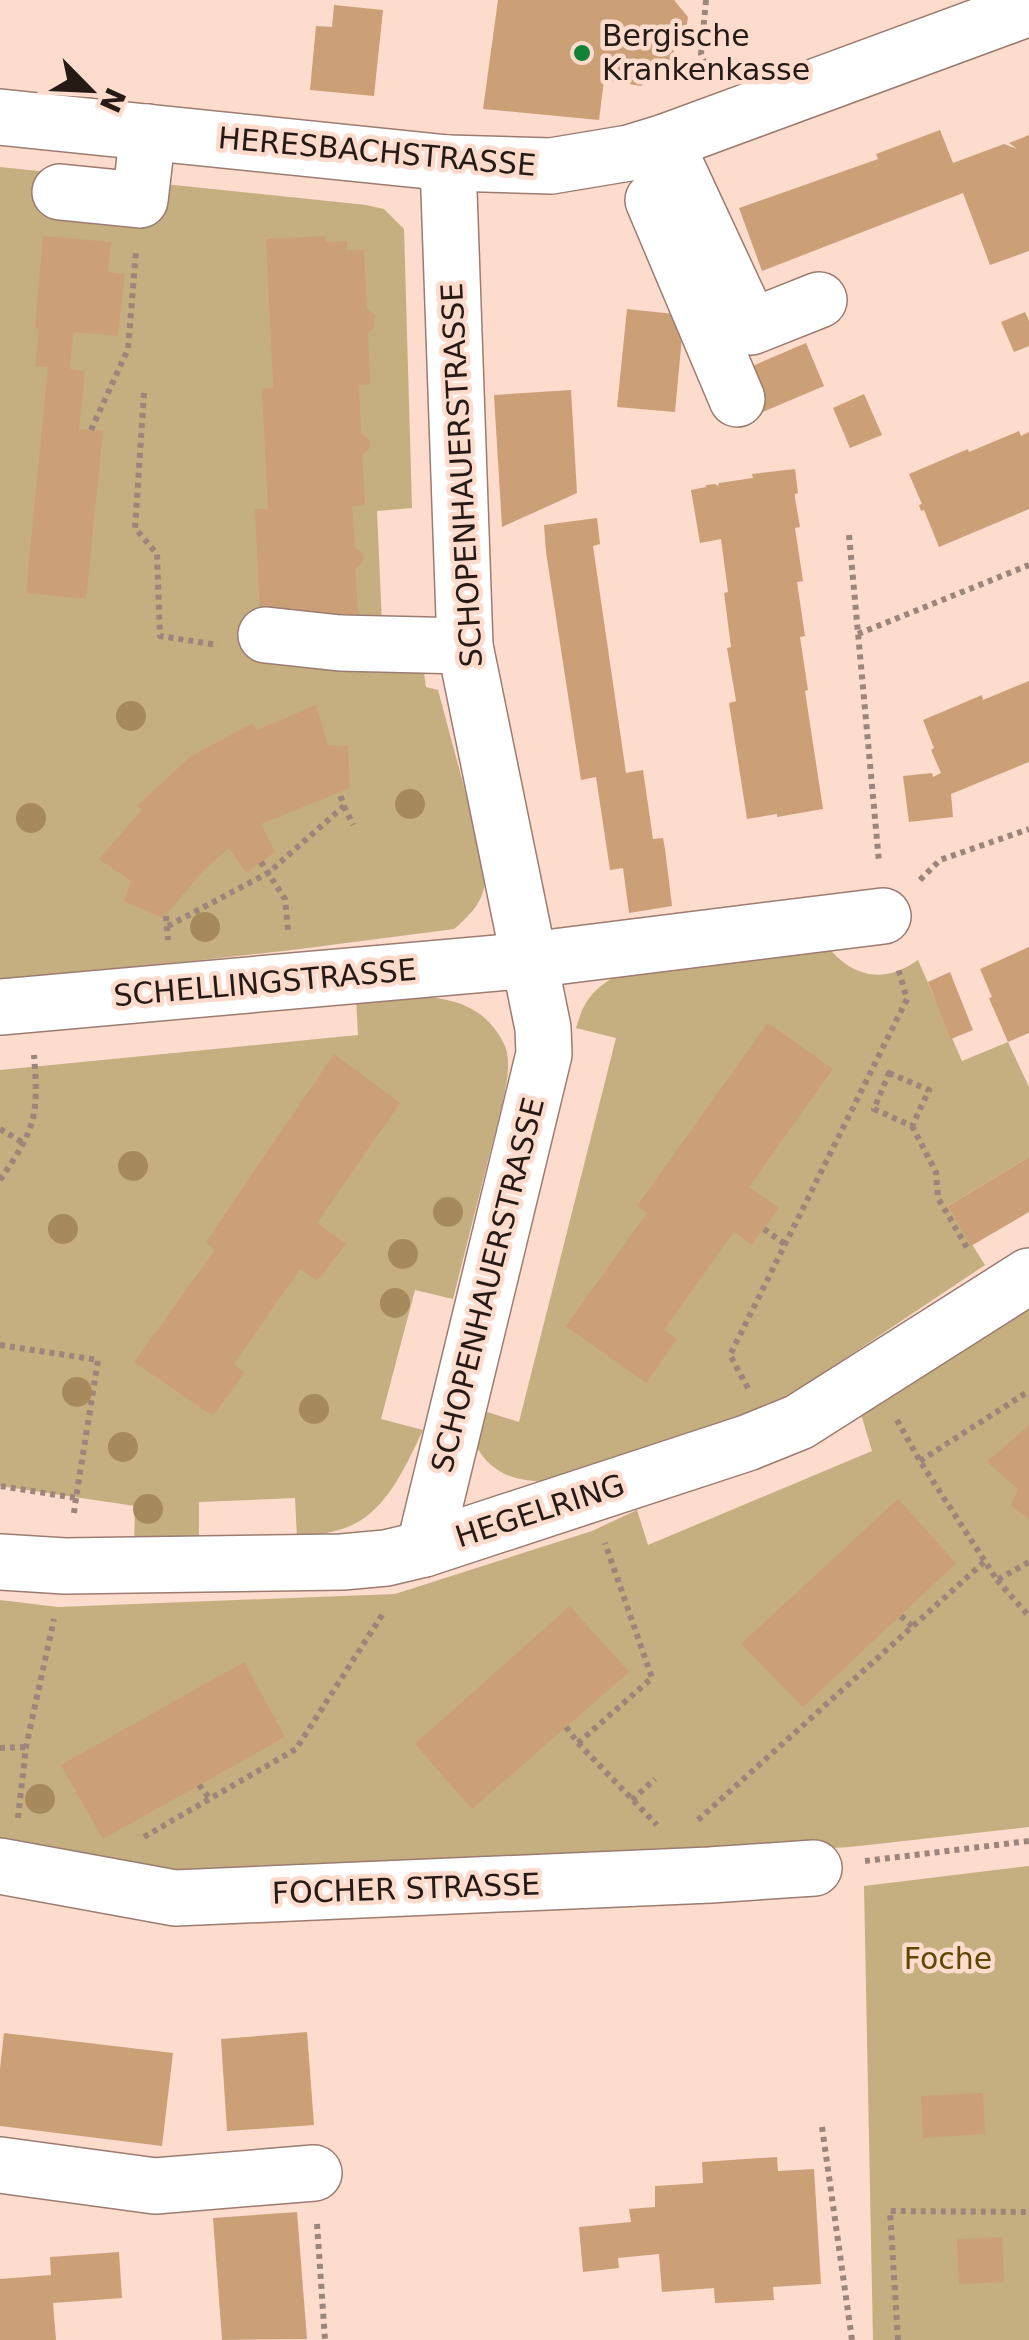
<svg xmlns="http://www.w3.org/2000/svg" width="1029" height="2340" font-family="'DejaVu Sans',sans-serif">
<rect width="100%" height="100%" fill="#fddbcd"/>
<!-- green -->
<g fill="#c5ae7f">
<path d="M0 167 366 205 384 209 404 229 412 508 377 511 382 624 422 659 426 687 438 690 485 865C488 896 476 910 454 929L292 950 0 982Z"/>
<path d="M824 942C849 976 882 986 918 960L962 1061 1008 1042 1029 1087V1157L948 1206 985 1265 762 1414 554 1481C519 1483 492 1476 475 1444L484 1411 519 1422 616 1038 576 1028C584 1002 590 992 614 977Z"/>
<path d="M356 997C403 997 467 987 497 1032 501 1038 506 1046 507 1053 510 1069 506 1086 503 1101L453 1299 415 1290 381 1419 423 1430C407 1463 388 1509 352 1525 335 1533 315 1535 297 1538L295 1498 199 1502V1541L134 1548 135 1506 0 1486V1070L358 1035Z"/>
<polygon points="1029,1308 1029,1827 850,1847 345,1877 190,1882 0,1849 0,1600 58,1607 395,1594 592,1531 637,1510 648,1545 872,1451 861,1414"/>
<polygon points="1029,1866 1029,2340 873,2340 864,1886"/>
</g>
<!-- building -->
<g fill="#cba077">
<polygon points="498,0 674,0 688,17 685,36 675,44 672,63 641,86 604,80 599,120 483,109"/>
<polygon points="334,5 383,10 374,96 310,90 316,26 332,27"/>
<polygon points="940,130 953,163 1004,144 1017,149 1009,143 1029,135 1029,251 990,265 963,193 762,271 739,208 878,159 876,154"/>
<polygon points="43,236 111,242 108,272 125,274 118,336 73,332 70,369 85,371 79,429 103,431 86,599 26,593 48,367 35,366 39,329 35,328"/>
<polygon points="326,236 326,242 347,241 347,250 364,250 367,309 375,315 374,328 368,332 370,384 359,385 361,434 369,439 370,448 362,455 365,505 352,506 355,548 363,554 363,562 355,570 359,623 260,616 255,509 268,509 262,389 273,388 273,381 266,239"/>
<polygon points="627,309 684,315 675,412 617,407"/>
<polygon points="1025,312 1029,321 1029,346 1014,352 1001,322"/>
<polygon points="806,343 824,386 760,413 743,370"/>
<polygon points="571,390 577,493 502,527 494,395"/>
<polygon points="864,394 882,435 850,448 833,408"/>
<polygon points="1019,431 1021,436 1029,432 1029,509 939,547 924,510 921,511 919,505 922,504 909,474 968,449 969,452"/>
<polygon points="795,469 798,493 795,494 795,498 800,527 795,528 803,581 797,582 805,636 800,637 808,690 805,691 823,809 777,817 777,814 747,819 729,703 736,701 727,648 731,647 724,593 728,592 721,539 700,543 691,490 706,487 706,485 715,484 718,486 719,483 753,478 752,474"/>
<polygon points="597,518 600,544 593,546 626,773 643,770 653,839 663,838 665,849 672,906 629,913 623,868 610,870 596,777 581,780 546,552 544,525"/>
<polygon points="1029,681 1029,762 951,794 953,817 909,822 903,776 932,773 933,777 941,773 931,750 934,748 923,720 982,695 983,700"/>
<polygon points="316,705 328,745 348,746 350,788 261,824 275,852 246,873 229,848 204,870 163,918 124,901 131,881 99,859 142,810 137,806 190,757 253,723 257,730"/>
<polygon points="1029,947 1029,1033 1008,1042 991,1003 989,998 992,997 980,969"/>
<polygon points="950,972 973,1030 951,1039 928,982"/>
<polygon points="768,1023 833,1069 749,1187 779,1208 752,1245 734,1232 664,1330 677,1339 646,1383 566,1326 647,1213 637,1206"/>
<polygon points="334,1054 400,1103 317,1223 346,1244 317,1281 300,1269 234,1364 244,1373 213,1416 134,1362 215,1250 206,1242"/>
<polygon points="1029,1157 1029,1212 971,1246 948,1206"/>
<polygon points="1029,1425 1029,1519 1011,1506 1018,1489 987,1462"/>
<polygon points="898,1499 956,1563 803,1707 741,1644"/>
<polygon points="570,1606 629,1672 472,1809 415,1744"/>
<polygon points="244,1662 285,1737 103,1839 61,1765"/>
<polygon points="307,2032 314,2125 227,2131 221,2039"/>
<polygon points="4,2033 173,2053 162,2146 0,2126 0,2069"/>
<polygon points="983,2093 985,2134 923,2138 921,2096"/>
<polygon points="777,2157 778,2171 814,2169 821,2284 773,2287 774,2300 715,2303 714,2288 662,2292 659,2254 618,2258 619,2268 583,2272 579,2227 631,2222 629,2209 655,2207 655,2186 703,2183 702,2162"/>
<polygon points="297,2212 307,2339 222,2340 213,2218"/>
<polygon points="1002,2237 1004,2282 959,2284 957,2239"/>
<polygon points="119,2252 122,2298 53,2303 56,2340 0,2340 0,2279 51,2275 50,2257"/>
</g>
<g fill="none" stroke-linecap="round" stroke-linejoin="round">
<defs>
<g id="minor">
<polyline points="0,117 448,163 551,166 629,153 665,142 1029,8"/>
<polyline points="665,142 751,327 819,300"/>
<polyline points="60,192 140,200 148,132"/>
<polyline points="653,200 737,399"/>
<polyline points="266,635 340,643 465,646"/>
<polyline points="0,1007 530,960 883,916"/>
<polyline points="424,1549 544,1054 543,1028 465,646 448,163"/>
<polyline points="0,1562 65,1566 342,1562 386,1558 424,1549 747,1443 799,1422 1029,1276"/>
<polyline points="0,1866 175,1898 710,1875 814,1868"/>
<polyline points="0,2165 155,2186 314,2173"/>
</g>
</defs>
<!-- minor casing -->
<use href="#minor" stroke="#9b7c70" stroke-width="58"/>
<!-- path -->
<g stroke="#9e857b" stroke-width="6" stroke-dasharray="5 5" stroke-linecap="butt">
<polyline points="706,0 701,54 709,72"/>
<polyline points="144,393 135,528 157,554 160,636 218,645"/>
<polyline points="91,430 128,349 136,251"/>
<polyline points="849,535 879,862"/>
<polyline points="858,634 1029,565"/>
<polyline points="344,806 353,825"/>
<polyline points="261,862 285,899 288,930"/>
<polyline points="920,880 940,860 1029,829"/>
<polyline points="166,916 168,940"/>
<polyline points="168,926 268,873 344,806 339,792"/>
<polygon points="889,1073 929,1090 912,1126 874,1109"/>
<polyline points="912,1126 936,1172 938,1198 969,1251"/>
<polyline points="0,1129 25,1144"/>
<path d="M0 1180C35 1129 39 1117 34 1055"/>
<polyline points="764,1229 786,1245"/>
<polyline points="0,1345 98,1360 76,1498 0,1486"/>
<polyline points="748,1388 730,1355 907,999 898,968"/>
<polyline points="897,1420 920,1461 997,1580 1029,1562"/>
<polyline points="920,1461 1029,1391"/>
<polyline points="74,1513 76,1498"/>
<polyline points="997,1580 1029,1616"/>
<polyline points="901,1616 913,1627"/>
<polyline points="566,1727 578,1743 652,1678 605,1543"/>
<polyline points="578,1743 657,1825"/>
<polyline points="0,1748 26,1747"/>
<polyline points="199,1785 210,1799"/>
<polyline points="632,1800 655,1779"/>
<polyline points="18,1818 26,1747 54,1619"/>
<polyline points="698,1820 984,1562"/>
<polyline points="144,1837 296,1749 384,1612"/>
<polyline points="865,1861 1029,1841"/>
<polyline points="822,2127 852,2340"/>
<polyline points="317,2224 325,2340"/>
<polyline points="898,2340 890,2211 1029,2212"/>
</g>
<!-- minor -->
<use href="#minor" stroke="#fff" stroke-width="55"/>
</g>
<!-- trees -->
<g fill="#a78a5c">
<circle cx="131" cy="716" r="15"/>
<circle cx="410" cy="804" r="15"/>
<circle cx="31" cy="818" r="15"/>
<circle cx="205" cy="927" r="15"/>
<circle cx="133" cy="1166" r="15"/>
<circle cx="448" cy="1212" r="15"/>
<circle cx="63" cy="1229" r="15"/>
<circle cx="403" cy="1254" r="15"/>
<circle cx="395" cy="1303" r="15"/>
<circle cx="77" cy="1392" r="15"/>
<circle cx="314" cy="1409" r="15"/>
<circle cx="123" cy="1447" r="15"/>
<circle cx="148" cy="1509" r="15"/>
<circle cx="40" cy="1799" r="15"/>
</g>
<!-- markers -->
<circle fill="#138238" stroke="#fddbcd" stroke-width="4" cx="582" cy="53" r="10"/>
<g text-anchor="middle" stroke-width="9" stroke-linejoin="round" paint-order="stroke">
<!-- poi labels -->
<g font-size="30" fill="#261a15" stroke="#fddbcd" text-anchor="start">
<text x="602" y="46">Bergische<tspan x="602" dy="34">Krankenkasse</tspan></text>
</g>
<!-- street labels -->
<g font-size="30" fill="#261a15" stroke="#fddbcd">
<text transform="translate(377 152) rotate(5)" y="10">HERESBACHSTRASSE</text>
<text transform="translate(462 475) rotate(-93)" y="10">SCHOPENHAUERSTRASSE</text>
<text transform="translate(265 983) rotate(-5)" y="10">SCHELLINGSTRASSE</text>
<text transform="translate(488 1285) rotate(-76)" y="10">SCHOPENHAUERSTRASSE</text>
<text transform="translate(540 1511) rotate(-18)" y="10">HEGELRING</text>
<text transform="translate(406 1889) rotate(-2)" y="10">FOCHER STRASSE</text>
</g>
<!-- park labels -->
<g font-size="30" fill="#604700" stroke="#fddbcd">
<text x="948" y="1969">Foche</text>
</g>
</g>
<!-- north arrow -->
<g transform="translate(90 90) rotate(114)" stroke="#fddbcd" stroke-width="8" paint-order="stroke">
<path d="M0-8L18 38L0 25L-18 38Z" fill="#261a15"/>
<text y="-15" font-size="28" font-weight="bold" text-anchor="middle" fill="#261a15">N</text>
</g>
</svg>
